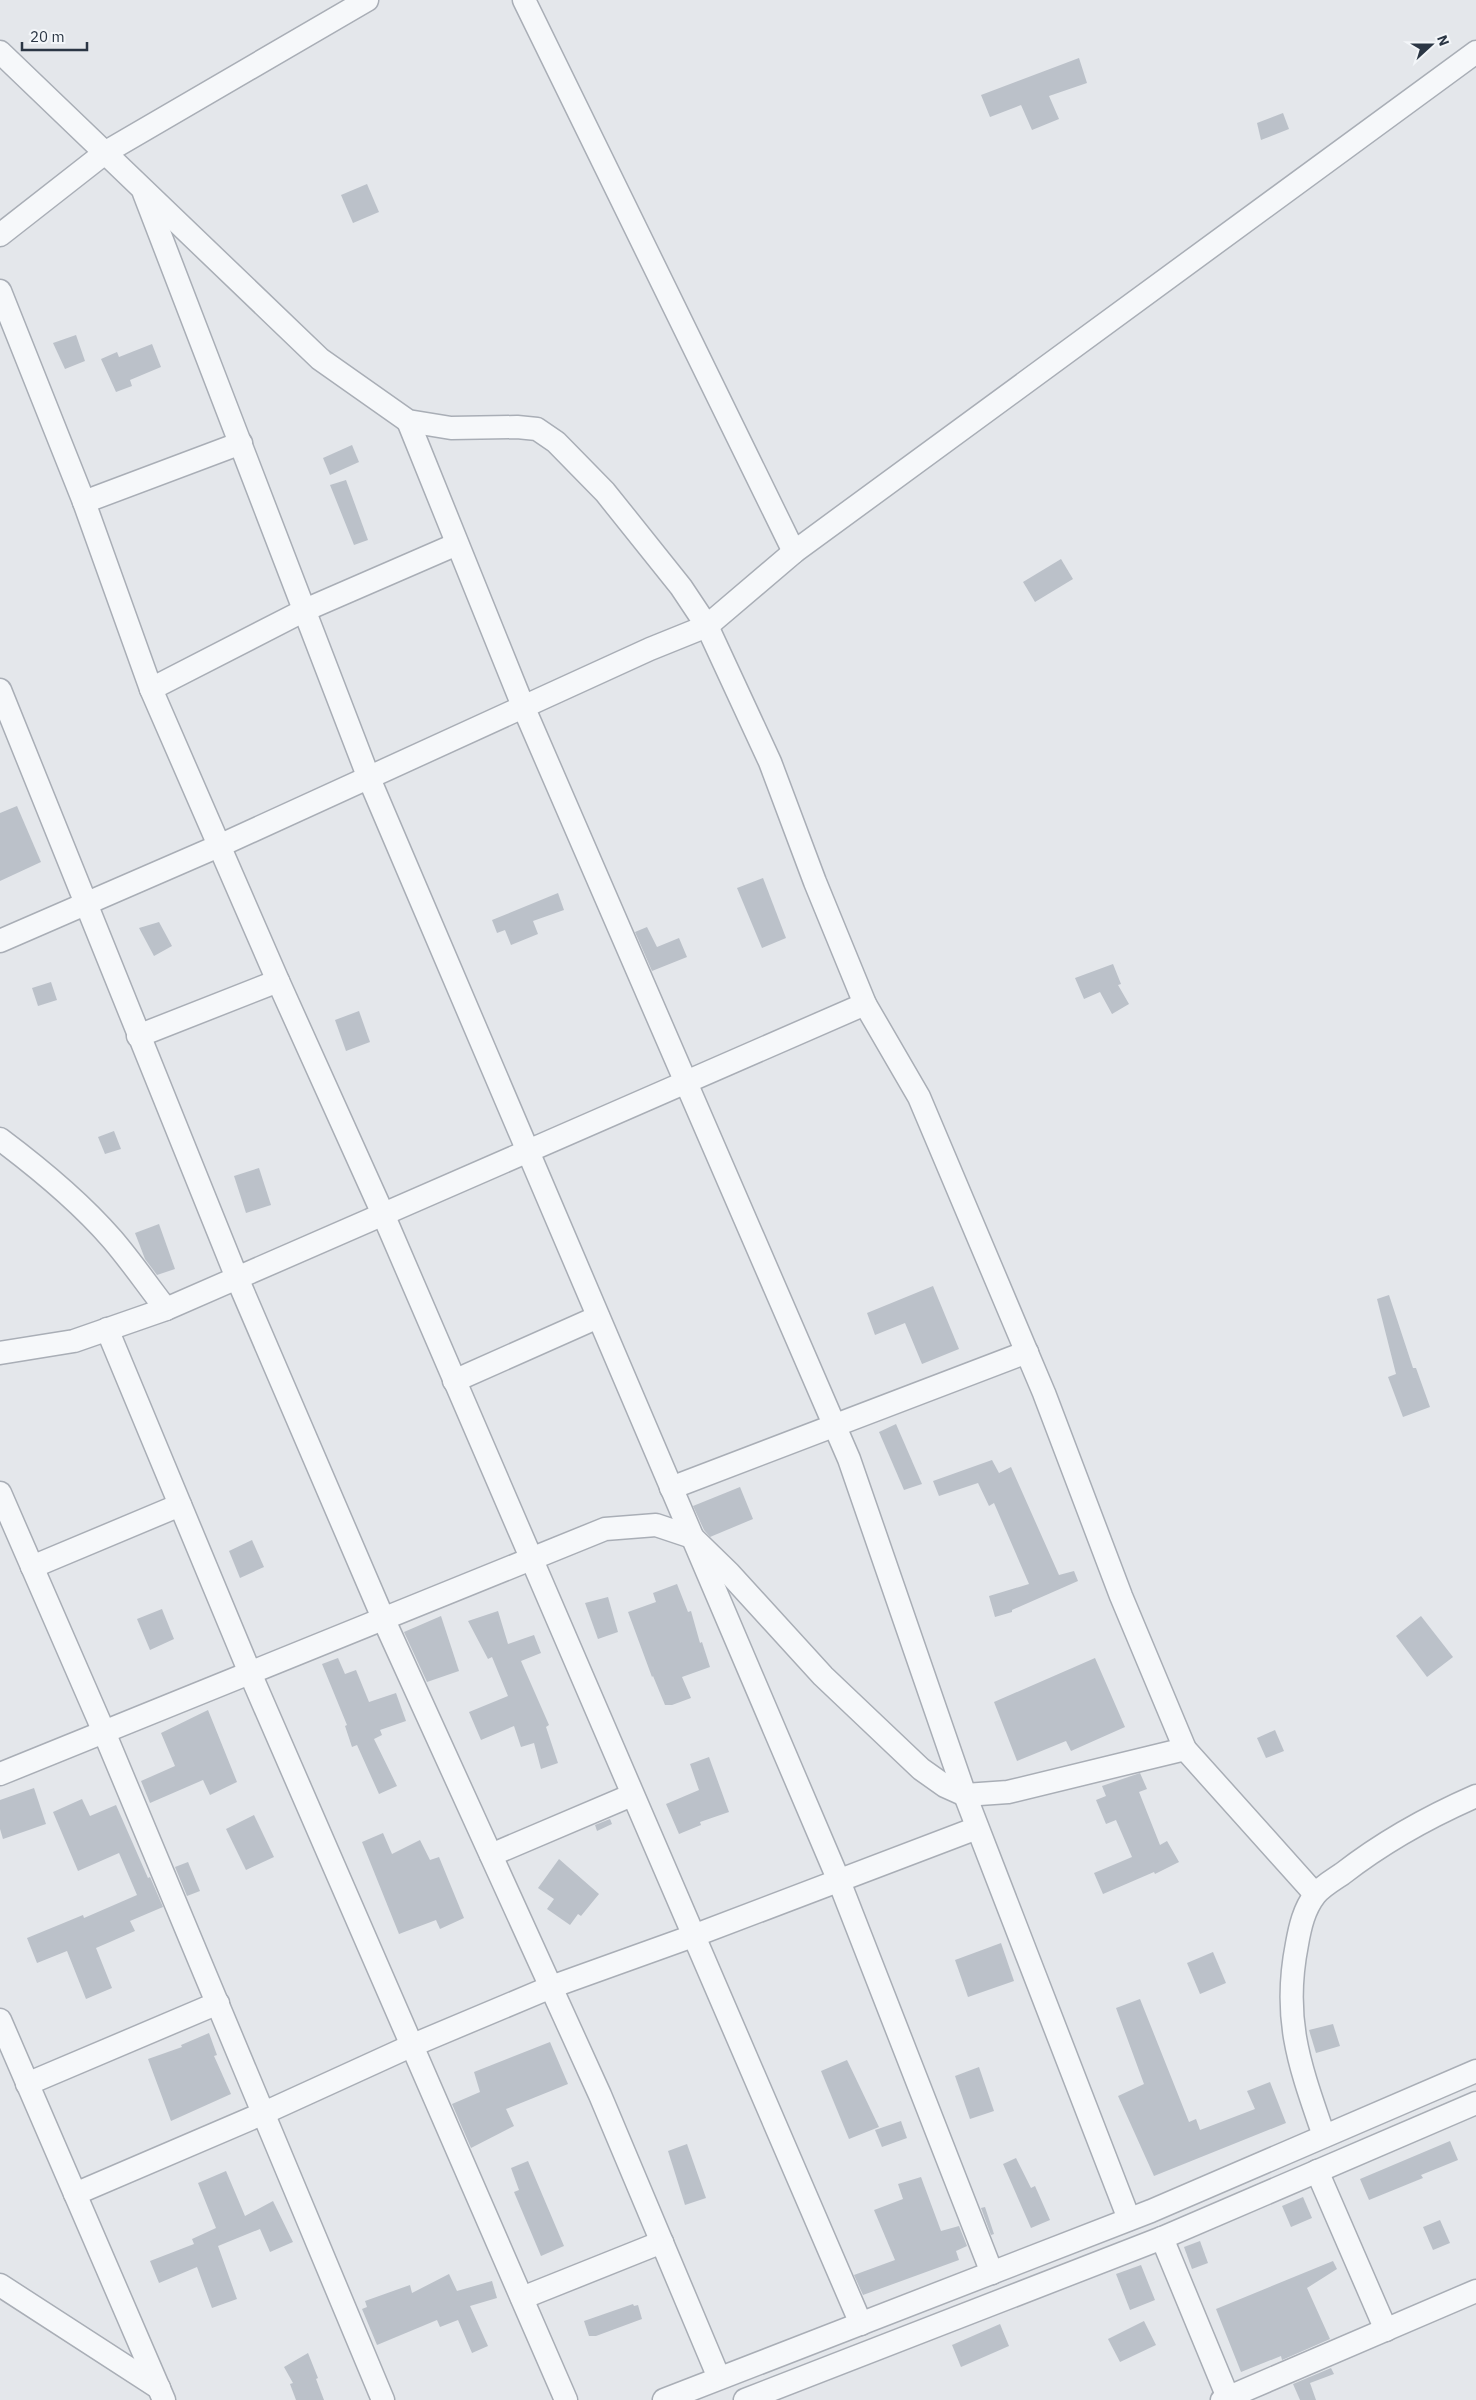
<svg xmlns="http://www.w3.org/2000/svg" width="1476" height="2400" font-family="'IBM Plex Sans',sans-serif">
<rect width="100%" height="100%" fill="#e4e7eb"/>
<!-- building -->
<g fill="#bbc1c9">
<polygon points="1079,58 1087,83 1049,96 1059,119 1032,130 1021,105 990,117 981,95"/>
<polygon points="1283,113 1289,129 1261,140 1257,123"/>
<polygon points="367,184 379,212 353,223 341,195"/>
<polygon points="76,335 85,361 65,369 53,343"/>
<polygon points="152,344 161,367 130,380 132,386 116,392 101,359 117,352 119,357"/>
<polygon points="352,445 359,462 330,475 323,458"/>
<polygon points="346,480 368,540 354,545 330,485"/>
<polygon points="1061,559 1073,579 1035,602 1023,582"/>
<polygon points="17,806 41,862 0,881 0,813"/>
<polygon points="763,878 786,938 762,948 737,888"/>
<polygon points="558,893 564,910 533,921 538,934 511,945 505,930 497,933 492,920"/>
<polygon points="159,922 172,946 154,956 139,928"/>
<polygon points="647,927 657,947 679,938 687,957 652,971 635,932"/>
<polygon points="1113,964 1121,984 1118,985 1129,1004 1112,1014 1100,992 1084,999 1075,978"/>
<polygon points="51,982 57,1000 38,1006 32,988"/>
<polygon points="359,1011 370,1042 346,1051 335,1020"/>
<polygon points="114,1131 121,1149 105,1154 98,1137"/>
<polygon points="259,1168 271,1205 246,1213 234,1176"/>
<polygon points="159,1224 175,1269 157,1275 145,1259 135,1233"/>
<polygon points="933,1286 959,1349 922,1364 905,1323 875,1335 867,1313"/>
<polygon points="1389,1295 1413,1368 1416,1368 1430,1407 1403,1417 1388,1377 1396,1374 1377,1299"/>
<polygon points="896,1424 922,1484 904,1490 879,1432"/>
<polygon points="992,1460 999,1473 1011,1467 1059,1575 1074,1571 1078,1581 1012,1610 1012,1612 995,1617 989,1596 1029,1584 994,1503 989,1506 978,1483 939,1496 933,1481"/>
<polygon points="740,1487 753,1519 710,1537 704,1530 693,1506"/>
<polygon points="252,1540 264,1567 240,1578 229,1551"/>
<polygon points="677,1584 688,1612 691,1611 700,1643 702,1642 710,1667 682,1677 691,1698 672,1705 665,1705 653,1676 652,1677 628,1612 656,1602 653,1593"/>
<polygon points="608,1597 618,1632 598,1639 585,1603"/>
<polygon points="162,1609 174,1639 150,1650 137,1619"/>
<polygon points="498,1611 508,1644 534,1635 541,1653 521,1661 549,1725 546,1727 558,1763 541,1769 534,1743 521,1747 514,1726 481,1740 469,1712 508,1696 492,1657 488,1659 468,1621"/>
<polygon points="441,1616 459,1671 427,1682 404,1632"/>
<polygon points="1421,1616 1453,1657 1427,1677 1396,1636"/>
<polygon points="338,1658 345,1674 356,1670 369,1702 396,1693 406,1721 380,1730 382,1735 374,1739 397,1786 379,1794 357,1745 352,1747 345,1726 347,1725 322,1664"/>
<polygon points="1095,1658 1125,1727 1071,1751 1066,1741 1017,1761 994,1702"/>
<polygon points="208,1710 237,1782 210,1795 203,1780 150,1803 141,1781 175,1766 161,1733"/>
<polygon points="1275,1730 1284,1751 1266,1758 1257,1738"/>
<polygon points="709,1757 729,1812 700,1822 701,1825 679,1834 666,1804 699,1790 690,1764"/>
<polygon points="1140,1773 1147,1789 1139,1792 1160,1845 1167,1841 1179,1862 1155,1874 1154,1872 1103,1894 1094,1873 1132,1857 1116,1820 1106,1824 1096,1800 1106,1796 1102,1786"/>
<polygon points="34,1788 46,1824 3,1839 0,1829 0,1800"/>
<polygon points="82,1799 90,1816 116,1805 148,1878 150,1877 163,1907 130,1921 135,1931 96,1948 112,1988 86,1999 67,1951 37,1963 27,1938 83,1915 84,1918 137,1895 119,1853 78,1871 53,1812"/>
<polygon points="254,1815 274,1857 246,1870 226,1829"/>
<polygon points="610,1819 612,1824 597,1831 595,1825"/>
<polygon points="383,1833 392,1854 420,1840 430,1860 439,1857 464,1918 440,1929 436,1920 399,1934 362,1842"/>
<polygon points="559,1859 599,1894 581,1916 578,1914 570,1925 547,1909 554,1899 538,1888"/>
<polygon points="188,1862 200,1891 187,1896 175,1867"/>
<polygon points="1001,1943 1014,1981 968,1997 955,1960"/>
<polygon points="1213,1952 1226,1983 1200,1994 1187,1963"/>
<polygon points="1140,1999 1189,2122 1196,2119 1200,2130 1255,2109 1247,2091 1270,2082 1286,2123 1154,2176 1118,2096 1144,2084 1116,2008"/>
<polygon points="1333,2024 1340,2046 1316,2053 1309,2030"/>
<polygon points="209,2033 217,2055 214,2056 231,2094 171,2121 148,2059 182,2047 181,2045"/>
<polygon points="550,2042 568,2084 506,2109 514,2126 471,2148 452,2104 480,2092 474,2072"/>
<polygon points="847,2060 879,2127 849,2139 821,2071"/>
<polygon points="979,2067 994,2111 970,2119 955,2076"/>
<polygon points="901,2121 907,2138 882,2147 875,2130"/>
<polygon points="1450,2141 1458,2160 1421,2175 1423,2178 1369,2200 1360,2179"/>
<polygon points="687,2144 706,2198 685,2205 668,2151"/>
<polygon points="1016,2158 1031,2188 1035,2186 1050,2220 1031,2228 1003,2164"/>
<polygon points="528,2161 564,2246 541,2256 514,2192 519,2190 511,2168"/>
<polygon points="226,2171 245,2216 273,2201 293,2242 270,2252 260,2229 218,2246 237,2299 212,2308 197,2267 159,2283 150,2261 194,2244 192,2239 216,2228 198,2183"/>
<polygon points="921,2177 941,2231 959,2226 967,2246 956,2251 959,2260 863,2295 854,2275 895,2260 874,2210 903,2199 898,2184"/>
<polygon points="1303,2197 1312,2218 1291,2227 1282,2206"/>
<polygon points="985,2207 994,2234 991,2235 981,2208"/>
<polygon points="1440,2220 1450,2243 1433,2250 1423,2227"/>
<polygon points="1200,2241 1208,2263 1192,2269 1184,2247"/>
<polygon points="1333,2261 1337,2269 1307,2288 1330,2339 1282,2360 1281,2356 1241,2372 1216,2309"/>
<polygon points="1141,2265 1155,2300 1130,2310 1116,2274"/>
<polygon points="449,2274 457,2291 492,2281 497,2298 470,2306 488,2346 472,2353 458,2320 440,2327 437,2320 377,2345 362,2309 367,2307 365,2301 410,2285 412,2293"/>
<polygon points="633,2304 634,2306 638,2305 642,2319 596,2336 589,2336 584,2321"/>
<polygon points="1144,2321 1156,2345 1120,2362 1108,2339"/>
<polygon points="1000,2324 1009,2346 961,2367 952,2345"/>
<polygon points="308,2353 318,2378 316,2379 324,2400 296,2400 290,2384 293,2383 284,2367"/>
<polygon points="1331,2368 1334,2374 1310,2383 1316,2400 1300,2400 1293,2384"/>
</g>
<g fill="none" stroke-linecap="round" stroke-linejoin="round">
<defs>
<g id="minor">
<polyline points="524,0 794,552"/>
<polyline points="0,52 320,359 408,421 451,428 517,427 537,429 556,442 605,492 681,587 707,626 770,762 815,882 865,1004 919,1097 1044,1393 1121,1596 1185,1749 1315,1894"/>
<polyline points="144,193 368,776 839,1881 992,2273"/>
<polyline points="0,235 106,152 367,0"/>
<polyline points="0,291 84,502 151,689 278,981 383,1214 861,2324"/>
<polyline points="408,421 523,706 849,1459 965,1795 1129,2219"/>
<polyline points="84,502 241,443"/>
<polyline points="151,689 305,610 457,544"/>
<polyline points="0,690 237,1278 383,1618 600,2095 719,2378"/>
<polyline points="0,941 221,845 650,649 707,626 794,552 1476,52"/>
<polyline points="138,1036 278,981"/>
<path d="M0 1139C40 1169 79 1201 112 1239 131 1261 148 1286 166 1309"/>
<polyline points="107,1329 250,1673 566,2400"/>
<polyline points="0,1353 74,1341 166,1309 865,1004"/>
<polyline points="454,1381 598,1317"/>
<polyline points="671,1488 1027,1352"/>
<polyline points="0,1493 104,1732 383,2400"/>
<polyline points="32,1567 180,1505"/>
<polyline points="0,1774 605,1529 656,1525 692,1537 729,1573 823,1676 921,1769 945,1786 965,1795 1008,1792 1185,1749"/>
<polyline points="491,1855 632,1795"/>
<polyline points="0,2020 164,2400"/>
<polyline points="27,2084 218,2003"/>
<path d="M1324 2136C1300 2066 1282 2020 1297 1944 1300 1927 1304 1909 1315 1895 1321 1887 1333 1880 1342 1874 1383 1842 1428 1817 1476 1796"/>
<polyline points="1317,2171 1386,2330"/>
<polyline points="75,2194 264,2113 413,2045 551,1987 693,1936 977,1828"/>
<polyline points="1162,2238 1229,2400"/>
<polyline points="0,2285 159,2388"/>
<polyline points="522,2298 662,2242"/>
<polyline points="664,2400 1151,2211 1476,2071"/>
<polyline points="745,2400 1162,2238 1476,2103"/>
<polyline points="1222,2400 1476,2291"/>
</g>
</defs>
<!-- minor casing -->
<use href="#minor" stroke="#a9aeb6" stroke-width="25"/>
<!-- minor -->
<use href="#minor" stroke="#f6f8fa" stroke-width="22"/>
</g>
<!-- north arrow -->
<g transform="translate(1431 45) rotate(69)" stroke="#f3f6f9" stroke-width="4" paint-order="stroke">
<path d="M0-4L9 19L0 12L-9 19Z" fill="#2b3644"/>
<text y="-8" font-size="14" font-weight="bold" text-anchor="middle" fill="#2b3644">N</text>
</g>
<!-- scale -->
<path d="M22 42v8h65v-8" fill="none" stroke="#2b3644" stroke-width="2.5"/>
<text x="30" y="42" font-size="15" fill="#2b3644" stroke="#f3f6f9" stroke-width="4" paint-order="stroke">20 m</text>
</svg>
